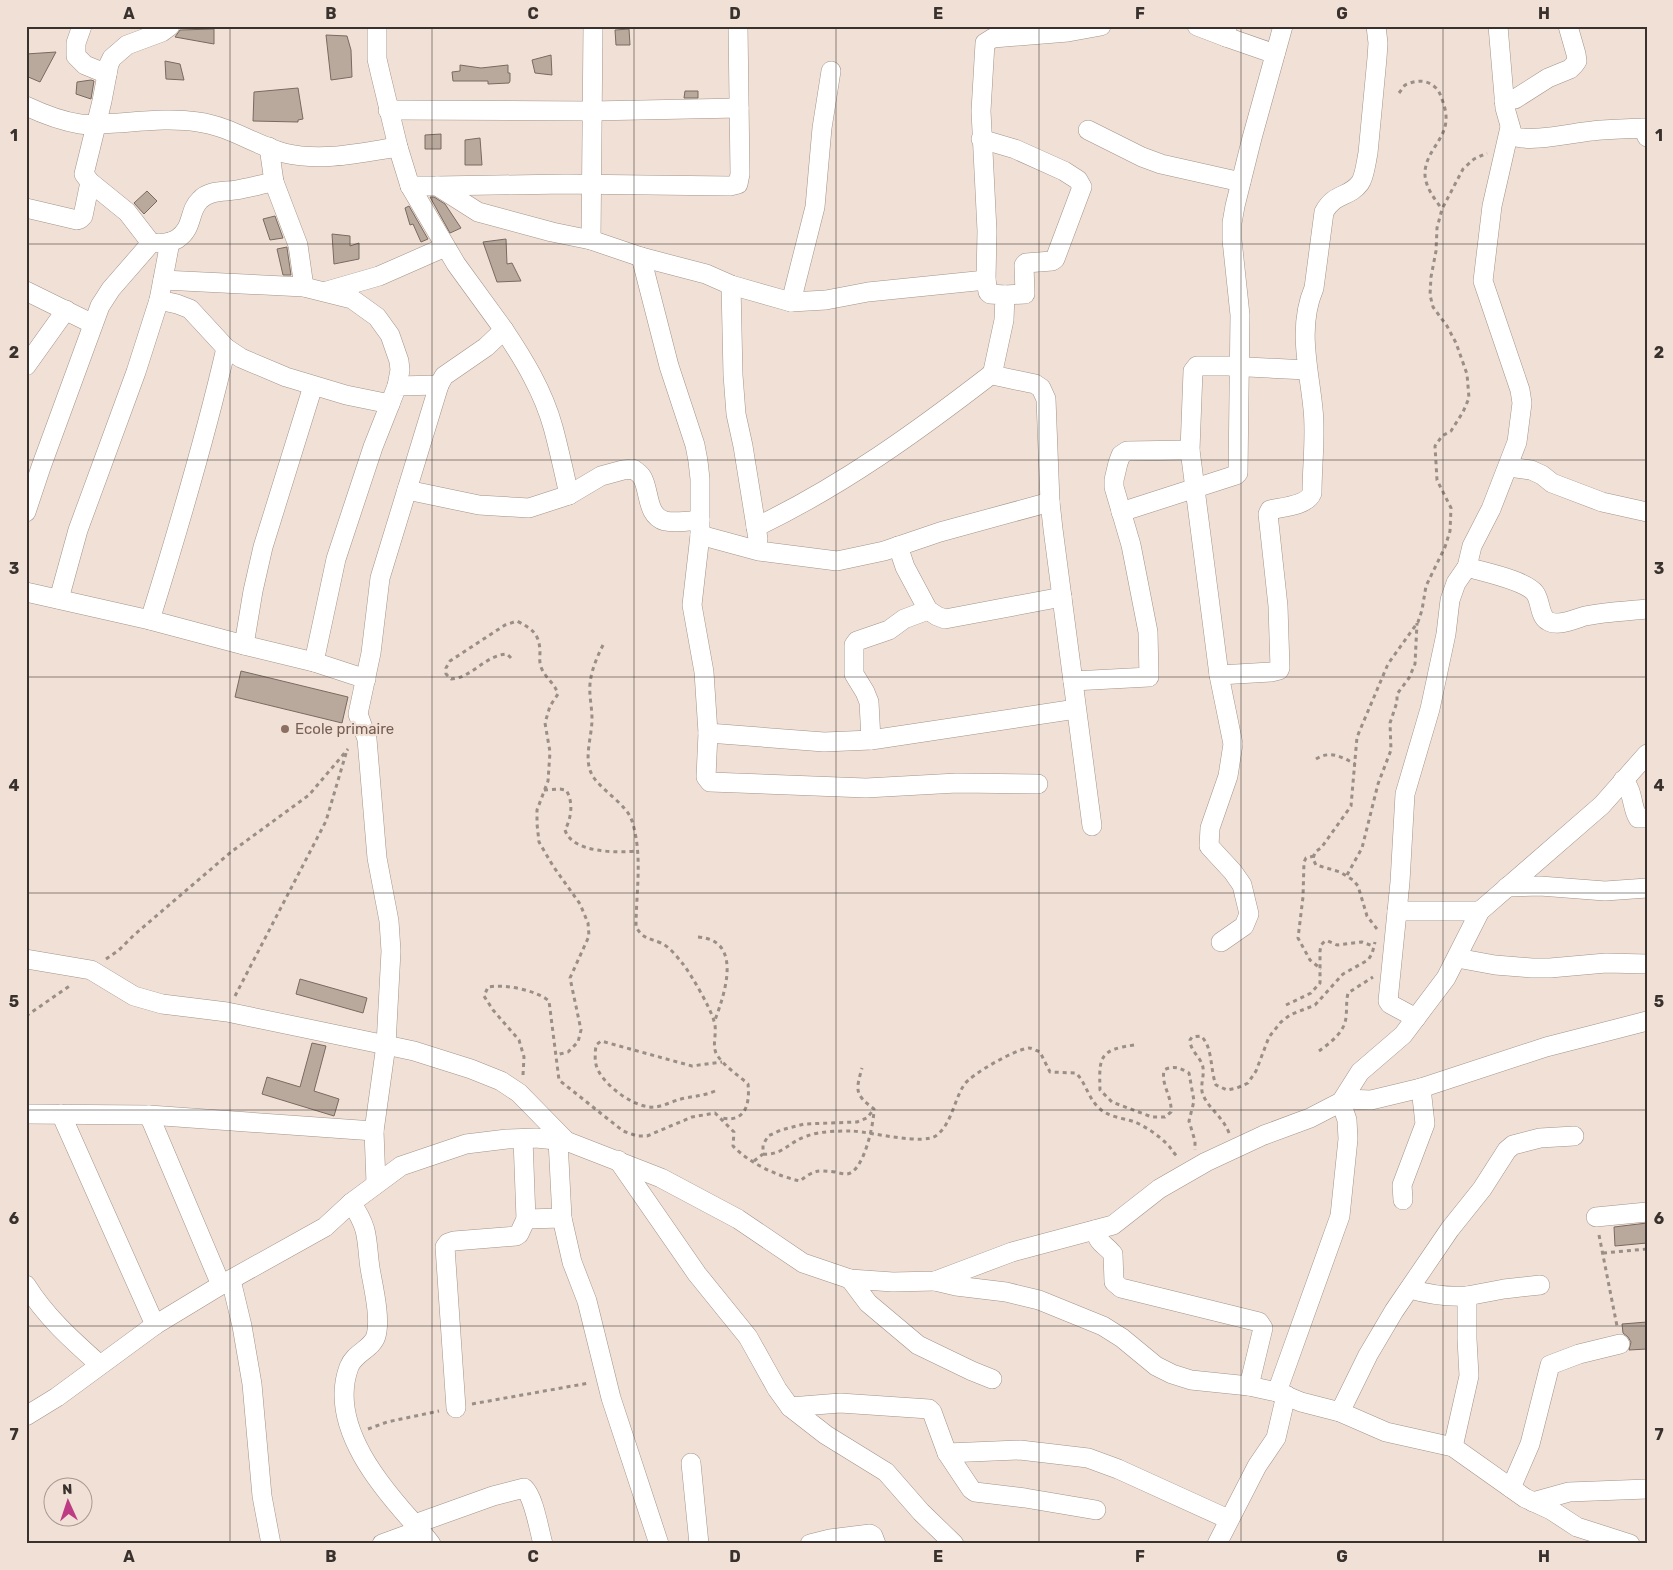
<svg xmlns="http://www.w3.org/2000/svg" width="1673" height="1570" font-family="Rubik,sans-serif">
<rect width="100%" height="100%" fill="#f1e0d5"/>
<!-- building -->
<g fill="#b9a99d" stroke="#796a60">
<polygon points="214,29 214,44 175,37 180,30"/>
<polygon points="629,29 630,45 616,45 615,30"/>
<polygon points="326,35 347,36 351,50 352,77 331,80"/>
<polygon points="56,52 40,82 26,76 26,54"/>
<polygon points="551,55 552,75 535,73 532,60"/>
<polygon points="165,61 180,64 184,80 166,79"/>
<polygon points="460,65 481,68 508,65 508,73 510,73 510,81 509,83 488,84 488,81 453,81 452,72 460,71"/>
<polygon points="91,80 94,81 91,99 76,94 77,82"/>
<polygon points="298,88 303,119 298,120 298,122 253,121 254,92"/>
<polygon points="685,91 698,91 698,98 684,98"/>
<polygon points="441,134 441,149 425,149 425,135"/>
<polygon points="480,138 482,165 465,165 465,140"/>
<polygon points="147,191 157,201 144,214 134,203"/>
<polygon points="430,197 434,197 445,204 461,228 450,233"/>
<polygon points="409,206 428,239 421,242 413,224 410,225 405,208"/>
<polygon points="275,216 283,238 270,240 263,219"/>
<polygon points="332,234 350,236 350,246 359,243 359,259 334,264"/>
<polygon points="506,239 507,264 512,263 521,281 497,282 483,242"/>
<polygon points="287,247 287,248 291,275 283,275 277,249"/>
<polygon points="241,671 348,697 342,723 235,697"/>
<polygon points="300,979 367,998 363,1013 296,994"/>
<polygon points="312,1043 326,1046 314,1091 339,1099 334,1116 262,1094 267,1077 300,1087"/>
<polygon points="1647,1223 1647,1243 1615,1246 1614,1227"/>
<polygon points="1647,1322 1647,1349 1629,1350 1631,1342 1628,1337 1623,1333 1622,1324"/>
</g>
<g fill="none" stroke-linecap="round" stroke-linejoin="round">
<defs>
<g id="minor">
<polyline points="82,26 76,43 76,56 85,65 107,74"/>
<polyline points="1197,26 1226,37"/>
<polyline points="1227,26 1226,37 1275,54"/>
<path d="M1498 26 1505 108 1513 136C1531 143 1571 133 1592 131 1609 129 1626 129 1643 128L1647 137"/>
<polyline points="1504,101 1515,99 1548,78 1570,69 1574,65 1577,61 1576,54 1568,26"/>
<path d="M26 106C43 114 61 121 80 124 93 126 106 123 118 123 145 121 172 118 198 122 229 126 255 145 284 153 322 162 360 153 398 147"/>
<polyline points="388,110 592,111 739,108"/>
<polyline points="1088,130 1142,157 1161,164 1241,182"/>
<polyline points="981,139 1015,149 1064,171 1078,180 1082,187 1055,259 1052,261 1026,263 1024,265 1025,294 1005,295"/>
<polyline points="269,147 274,182 298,245 304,287"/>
<polyline points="410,186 437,186 478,212 552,232 591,240 641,257 706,274 731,285 791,302 826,300 868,292 986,280"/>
<polyline points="437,186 566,184 730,186 738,184 740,174 738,26"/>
<polyline points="26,208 77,220 80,219 83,216 90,182"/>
<polyline points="591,240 593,26"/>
<path d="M159 243C165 244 171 242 177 239 194 228 188 211 200 200 209 190 224 192 236 190 249 188 262 184 274 182"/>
<polyline points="641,257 669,366 695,445 698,461 700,479 700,535 692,605 704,672 708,733 824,742 871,740 1076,709"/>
<polyline points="163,280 304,287 352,299 377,317 390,335 399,361 400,370 397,386"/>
<polyline points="731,285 733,375 736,414 743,446 758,539"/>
<polyline points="26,291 93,324"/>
<polyline points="327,291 379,276 445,247"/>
<polyline points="159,300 177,304 190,309 226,348 241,358 286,377 346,395 390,404 397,386 439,385"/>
<polyline points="791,302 815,207 822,128 831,71"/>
<path d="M504 330C524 360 543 391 553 427 559 449 564 472 569 495"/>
<polyline points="26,366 66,310"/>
<polyline points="1509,467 1531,470 1542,475 1552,483 1602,502 1647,512"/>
<path d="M407 490 479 505 529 508 569 495 601 476 623 470 633 469C636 471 640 474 642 477 650 490 646 516 665 521 676 523 689 521 700 520"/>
<polyline points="26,512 41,467 100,306 111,289 151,243 127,212 90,182 84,174 102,101 109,64 112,58 127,45 162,32 170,26"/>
<polyline points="1121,512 1236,475 1238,473 1240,315 1232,240 1232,223 1235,206 1252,138 1283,26"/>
<path d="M756 527C842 486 918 431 993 373"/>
<polyline points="700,535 759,551 837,561 884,551 940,532 1050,502"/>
<polyline points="898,546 905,567 928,610 937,616 945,619 1062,597"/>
<path d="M1467 567C1483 572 1525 580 1535 593 1541 601 1539 616 1548 621 1558 627 1575 619 1585 616 1605 612 1627 611 1647 609"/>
<polyline points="26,592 150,620 244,645 314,662 366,679"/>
<polyline points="59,599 78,530 136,372 159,300 170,242"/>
<path d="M150 620C178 530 205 440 226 348"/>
<polyline points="244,645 253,591 263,547 313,386"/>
<polyline points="314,662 336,559 373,447 390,404"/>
<path d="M1219 675 1271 672 1279 670 1280 668 1278 606 1268 514 1270 510C1282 507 1307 506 1312 493 1312 465 1316 436 1313 409 1309 368 1297 328 1314 288L1324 212C1335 192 1349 198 1360 183 1365 176 1366 162 1368 153L1377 58 1378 43 1376 26"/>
<polyline points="1073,681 1149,677 1148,632 1131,545 1114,487 1114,480 1118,463 1121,455 1127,451 1190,450"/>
<polyline points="708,733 706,777 710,782 866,788 957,783 1038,784"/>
<polyline points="871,740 869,702 865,692 854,674 854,645 857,641 889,630 904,619 928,610"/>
<path d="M1623 780C1634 791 1631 806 1638 818H1647"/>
<polyline points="1092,826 1053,529 1050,502 1046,399 1041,388 1035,384 997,376 994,375 993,371 1004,320 1005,295 990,294 988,292 986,280 987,231 981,111 985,43 993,38 1068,32 1101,26"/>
<polyline points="1507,887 1540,886 1605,891 1647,888"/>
<polyline points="1397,911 1480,911"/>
<polyline points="1221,942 1244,926 1249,914 1242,885 1233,872 1209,846 1210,828 1228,776 1233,744 1219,675 1190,450 1193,371 1197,366 1228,366 1307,370"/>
<polyline points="1457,958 1495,965 1532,968 1550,968 1606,963 1647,964"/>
<polyline points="26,959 91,970 134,996 162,1004 227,1012 386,1045 414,1051 471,1069 501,1081 519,1093 566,1141"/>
<polyline points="1416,1018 1390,1004 1388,1001 1400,882 1405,794 1430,709 1446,634 1450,600 1456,583 1467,567 1472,546 1491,509 1517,442 1522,403 1520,390 1483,281 1492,206 1510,127"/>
<polyline points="1344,1099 1371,1100 1421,1088 1546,1047 1647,1021"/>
<polyline points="26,1114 149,1115 374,1131"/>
<polyline points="61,1114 155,1325"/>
<polyline points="149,1115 221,1285"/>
<polyline points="558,1140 562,1218 572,1262 587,1301 611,1398 659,1544"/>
<polyline points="618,1160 697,1274 748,1337 777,1389 790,1407 826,1435 886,1472 921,1512 954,1544"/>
<polyline points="376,1183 374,1131 386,1045 391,951 389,921 377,858 367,739 358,714 371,653 380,578 439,385 444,376 486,347 504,330 456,264 410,186 398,147 380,72 377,59 377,26"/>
<polyline points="1403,1200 1402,1185 1425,1124 1421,1088"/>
<path d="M351 1203C357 1211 362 1220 365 1230 368 1242 368 1255 370 1268 373 1286 381 1318 376 1336 372 1349 354 1353 349 1367 327 1426 383 1490 420 1530"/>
<polyline points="1596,1217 1647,1212"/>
<polyline points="526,1219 562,1218"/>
<path d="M1095 1230C1099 1245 1104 1243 1113 1254L1114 1282 1121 1288 1259 1322 1263 1328 1249 1386"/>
<polyline points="850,1279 868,1303 918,1345 972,1371 992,1379"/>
<polyline points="231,1280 242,1326 252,1384 262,1496 271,1544"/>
<polyline points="935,1281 956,1286 1006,1292 1039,1300 1103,1326 1122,1338 1156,1366 1172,1374 1191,1380 1249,1386 1277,1392 1301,1402 1340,1412 1386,1432 1453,1447 1525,1498 1551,1510 1577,1527 1630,1544"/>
<path d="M26 1285C46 1317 72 1340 100 1365"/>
<path d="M1410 1289C1430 1295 1447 1297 1467 1296V1339L1469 1376 1453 1447"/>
<polyline points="1467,1296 1504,1289 1540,1285"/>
<polyline points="1277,1392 1340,1216 1348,1139 1347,1120 1341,1102"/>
<polyline points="790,1407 840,1403 929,1409 932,1412 947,1453 971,1489 975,1492 1025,1498 1096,1510"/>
<polyline points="456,1408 445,1247 448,1243 454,1241 516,1236 519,1234 526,1219 523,1139"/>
<polyline points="1340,1412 1368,1355 1394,1311 1450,1229 1482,1189 1507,1150 1513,1145 1540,1138 1574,1136"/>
<polyline points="26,1416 57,1397 155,1325 221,1285 325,1227 351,1203 401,1166 466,1144 507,1139 536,1138 566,1141 661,1178 738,1219 803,1263 850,1279 893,1282 935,1281 1012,1252 1113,1225 1159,1189 1206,1162 1264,1135 1310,1118 1341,1102 1360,1072 1403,1035 1446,978 1480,911 1602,805 1647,754"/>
<polyline points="947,1453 1020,1450 1088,1458 1118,1469 1228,1519"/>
<polyline points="691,1463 699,1544"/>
<polyline points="1511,1488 1530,1444 1550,1365 1579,1354 1620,1344"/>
<polyline points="1533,1502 1569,1492 1647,1489"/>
<path d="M415 1524 493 1496 524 1488C534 1497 539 1530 543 1544"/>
<polyline points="382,1544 420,1530 431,1544"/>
<polyline points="810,1544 830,1539 870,1534 873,1536 876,1544"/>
<polyline points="1217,1544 1257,1466 1276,1438 1286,1395"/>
</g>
</defs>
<!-- minor casing -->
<use href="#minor" stroke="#a39388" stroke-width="20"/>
<!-- path -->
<g stroke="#9a8e86" stroke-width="3" stroke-dasharray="4 4" stroke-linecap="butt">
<path d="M1399 93 1405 85C1416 80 1427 79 1436 88 1440 92 1441 97 1443 102 1455 136 1428 144 1425 171 1424 186 1434 198 1442 209"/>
<path d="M603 645C597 657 591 671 590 684 589 696 592 707 592 719 592 738 582 761 594 778 604 792 627 805 632 821 643 855 636 892 636 927 643 939 649 938 661 943 670 947 677 957 683 964 692 976 710 1007 714 1021 718 1033 711 1045 717 1055 724 1066 738 1075 748 1084 750 1103 746 1123 722 1118"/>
<path d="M511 658 507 654C485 655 472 678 451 679L446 674V668L450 661 505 625 517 621C532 629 539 633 540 651 540 656 539 662 541 667 545 678 554 682 558 694L550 706 545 723 550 752 548 781 537 810V824L539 842 553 866 580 904 588 923 589 936 570 978 581 1030 578 1042 568 1052 556 1055"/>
<path d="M1316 759C1330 750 1342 757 1355 764"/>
<path d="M544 790 560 789 566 790C574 802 571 819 565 830 572 853 617 853 637 851"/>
<polyline points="1314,856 1306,858 1304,862 1303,897 1298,938 1310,960 1321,969"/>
<polyline points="1347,875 1362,848 1378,784 1391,750 1390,723 1397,702 1397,694 1409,678 1415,664 1417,623"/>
<polyline points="1377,929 1367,916 1358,886 1353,880 1340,872 1316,865 1313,859 1315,852 1321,848 1351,806 1357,737 1388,664 1418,622 1422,610 1426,586 1445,547 1450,531 1451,508 1437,480 1435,446 1442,436 1451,431 1463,412 1469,398 1467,374 1456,343 1447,326 1433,307 1430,295 1431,277 1436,251 1437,228 1442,209 1463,169 1474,159 1487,153"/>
<path d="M698 937C743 940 725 993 715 1020"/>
<polyline points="106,959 119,950 134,935 231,852 309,795 348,749"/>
<polyline points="235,996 326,821 347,750"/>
<polyline points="1286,1005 1311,993 1320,983 1320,951 1321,945 1325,941 1328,941 1337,945 1362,942 1373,946"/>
<polyline points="26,1016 71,985"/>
<path d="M1134 1045C1099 1050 1099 1057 1100 1090L1112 1102 1152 1117H1165L1171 1112C1172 1095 1161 1086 1164 1070 1174 1065 1180 1068 1189 1073L1194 1101 1189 1121 1195 1141V1150"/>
<path d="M1319 1051C1330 1043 1345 1032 1346 1017 1347 1009 1346 1002 1348 993L1373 977"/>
<path d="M523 1075 524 1057 519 1040 493 1010 484 996 488 987C505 984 536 990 549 1001L559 1080 623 1131 637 1136H647L692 1117 715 1113 734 1132 733 1146C749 1163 777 1176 800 1181 814 1170 817 1170 835 1172 839 1173 843 1174 847 1174 864 1172 874 1123 874 1109 854 1094 856 1090 862 1068"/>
<path d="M715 1091C704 1096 693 1096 681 1099 673 1101 664 1106 655 1107 636 1109 608 1088 599 1072 594 1064 595 1054 596 1045L601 1041 692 1066 722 1062"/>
<path d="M1229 1133C1223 1117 1209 1109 1203 1095 1199 1085 1206 1074 1202 1064 1199 1056 1190 1050 1190 1040L1192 1037 1201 1036C1213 1047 1210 1070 1216 1085L1227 1090 1237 1088 1248 1083 1256 1071 1269 1037 1281 1022 1290 1015 1315 1005 1343 974 1368 960 1372 954 1375 942"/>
<path d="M763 1154C782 1156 790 1141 807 1136 820 1131 838 1131 852 1131 872 1132 924 1146 937 1135 952 1123 954 1100 964 1085 971 1074 1016 1049 1029 1048 1032 1048 1037 1051 1040 1052L1050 1072 1076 1073C1086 1083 1088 1098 1099 1108 1108 1117 1123 1118 1135 1122 1146 1127 1158 1135 1167 1144 1172 1149 1173 1153 1179 1158"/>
<polyline points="754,1161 763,1154 763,1145 768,1136 781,1130 804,1124 857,1122 867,1118 874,1109"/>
<polyline points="1599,1235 1617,1326"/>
<polyline points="1603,1253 1647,1249"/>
<polyline points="472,1404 589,1383"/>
<polyline points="368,1429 387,1422 439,1411"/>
</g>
<!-- minor -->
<use href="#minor" stroke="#fff" stroke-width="19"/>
</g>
<!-- grid -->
<path fill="none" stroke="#38312d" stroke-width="1" stroke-opacity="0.55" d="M230 26V1544M432 26V1544M634 26V1544M836 26V1544M1039 26V1544M1241 26V1544M1443 26V1544M26 244H1647M26 460H1647M26 677H1647M26 893H1647M26 1110H1647M26 1326H1647"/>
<!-- markers -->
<circle fill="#8d6e63" stroke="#f1e0d5" stroke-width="2" cx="285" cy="729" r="5"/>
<g text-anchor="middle" stroke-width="4.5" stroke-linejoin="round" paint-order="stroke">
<!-- education labels -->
<g font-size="15" fill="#785e54" stroke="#f1e0d5" text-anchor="start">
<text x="295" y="734">Ecole primaire</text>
</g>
</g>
<!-- border -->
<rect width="1673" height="1570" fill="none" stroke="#f1e0d5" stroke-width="55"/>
<!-- north arrow -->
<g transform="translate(68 1502) rotate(357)"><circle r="24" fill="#f1e0d5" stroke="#a79a92"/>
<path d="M0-4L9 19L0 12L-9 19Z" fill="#bd3c84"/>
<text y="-8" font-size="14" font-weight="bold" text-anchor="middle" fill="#38312d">N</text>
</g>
<rect x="28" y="28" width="1618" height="1514" fill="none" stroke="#38312d" stroke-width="2"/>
<g font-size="16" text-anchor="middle" font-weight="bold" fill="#38312d">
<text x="129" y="19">A</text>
<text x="331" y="19">B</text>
<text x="533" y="19">C</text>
<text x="735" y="19">D</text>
<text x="938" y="19">E</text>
<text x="1140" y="19">F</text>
<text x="1342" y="19">G</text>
<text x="1544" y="19">H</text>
<text x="14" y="141">1</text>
<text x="1659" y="141">1</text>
<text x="14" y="358">2</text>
<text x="1659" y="358">2</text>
<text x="14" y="574">3</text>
<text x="1659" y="574">3</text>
<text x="14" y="791">4</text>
<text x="1659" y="791">4</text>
<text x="14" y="1007">5</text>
<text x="1659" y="1007">5</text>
<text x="14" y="1224">6</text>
<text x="1659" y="1224">6</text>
<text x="14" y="1440">7</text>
<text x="1659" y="1440">7</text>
<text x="129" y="1562">A</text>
<text x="331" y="1562">B</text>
<text x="533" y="1562">C</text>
<text x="735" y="1562">D</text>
<text x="938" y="1562">E</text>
<text x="1140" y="1562">F</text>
<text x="1342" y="1562">G</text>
<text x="1544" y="1562">H</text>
</g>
</svg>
